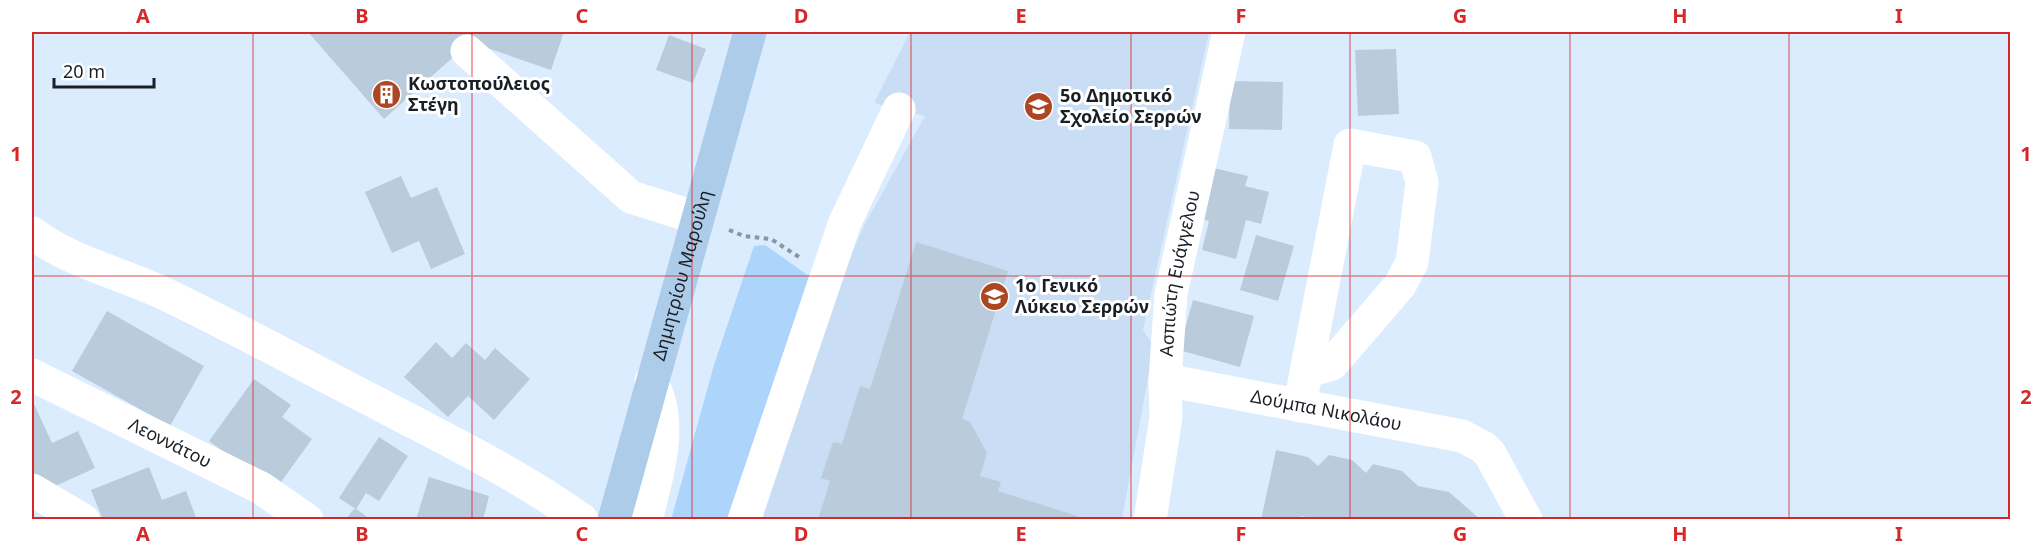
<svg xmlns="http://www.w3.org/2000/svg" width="2042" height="551" font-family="'Noto Sans',sans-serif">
<rect width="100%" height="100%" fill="#dbecfe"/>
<!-- built -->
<polygon fill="#c9def4" points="910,32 1209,32 1143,330 1154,346 1122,519 762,520 848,262 864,226 925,116 874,103"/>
<!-- green -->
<polygon fill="#add4fb" points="765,245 809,276 728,519 671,520 714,365 754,246"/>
<!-- building -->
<g fill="#bacbdc">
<polygon points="308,32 564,32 551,70 470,42 384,119"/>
<polygon points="669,35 706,49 693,83 656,70"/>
<polygon points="1396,49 1399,114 1358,116 1355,50"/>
<polygon points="1230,81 1283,82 1282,130 1229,129"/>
<polygon points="1200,165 1248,176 1245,186 1269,192 1261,224 1246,220 1236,259 1202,250 1209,221 1188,216"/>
<polygon points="401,176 411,198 437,187 465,254 431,269 419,241 392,253 365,192"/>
<polygon points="1256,235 1294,246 1278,301 1240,290"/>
<polygon points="916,242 1008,271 962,419 970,422 987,453 980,476 1001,482 998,491 1090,520 818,520 830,481 821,478 833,442 842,444 860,386 870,389"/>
<polygon points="1193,300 1254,316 1240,367 1179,350"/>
<polygon points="107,311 204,366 170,426 72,371"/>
<polygon points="436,342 452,358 466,343 485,360 495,348 530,379 494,420 468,396 448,417 404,377"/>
<polygon points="254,379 291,405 282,417 312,439 276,489 209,441"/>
<polygon points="34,404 52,443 78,431 95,468 38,494 32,480 32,406"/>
<polygon points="379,437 408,456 379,501 366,493 356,509 339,498"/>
<polygon points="1276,450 1308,457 1318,466 1329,455 1352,460 1366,473 1373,464 1402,471 1418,486 1449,492 1481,520 1318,520 1301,516 1298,520 1261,520"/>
<polygon points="149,467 162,500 186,491 197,520 103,520 91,490"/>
<polygon points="429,477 489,496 483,520 416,520"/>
<polygon points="355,508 371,520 345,520"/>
</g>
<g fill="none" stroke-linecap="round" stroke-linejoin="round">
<!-- path -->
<polyline stroke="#8a96a3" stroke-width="4" stroke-dasharray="4.5 4.5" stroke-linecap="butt" points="729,230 744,236 771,239 799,257"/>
<!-- minor -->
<g stroke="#fff" stroke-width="33">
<polyline points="467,51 631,197 697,218"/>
<path d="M32 233C72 263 122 273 167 295 238 329 307 367 377 403 447 440 518 474 582 520"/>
<path id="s1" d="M32 375 261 488 307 520"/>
<path id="s2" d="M1165 380 1462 436 1483 447 1490 454 1526 520"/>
<polyline points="1300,406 1306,372 1350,145 1415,157 1422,182 1412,262 1400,285 1332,364 1306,372"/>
<polyline points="32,490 83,520"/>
<path d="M646 520C657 476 675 422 651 381"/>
<polyline points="744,520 845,222 899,109"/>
<path id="s3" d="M1150 520 1166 417 1165 380 1171 294 1229 32"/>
</g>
<!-- major -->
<path stroke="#adccea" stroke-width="33" id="s4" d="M614 520 750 32"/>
</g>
<!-- grid -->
<path fill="none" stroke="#d62828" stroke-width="1.5" stroke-opacity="0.55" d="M253 32V520M472 32V520M692 32V520M911 32V520M1131 32V520M1350 32V520M1570 32V520M1789 32V520M32 276H2010"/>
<!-- icons -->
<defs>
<symbol id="building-disc" viewBox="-11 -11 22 22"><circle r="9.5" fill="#ad4622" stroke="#fff"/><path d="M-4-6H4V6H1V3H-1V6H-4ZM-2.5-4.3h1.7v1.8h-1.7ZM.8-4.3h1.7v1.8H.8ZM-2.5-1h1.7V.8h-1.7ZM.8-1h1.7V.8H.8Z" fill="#fff"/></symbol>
<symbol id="school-disc" viewBox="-11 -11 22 22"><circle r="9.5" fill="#ad4622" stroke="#fff"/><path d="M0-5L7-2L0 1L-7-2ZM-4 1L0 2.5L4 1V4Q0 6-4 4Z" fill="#fff"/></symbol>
</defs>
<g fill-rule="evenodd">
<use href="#building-disc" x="370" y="78" width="33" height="33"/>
<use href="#school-disc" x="1022" y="90" width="33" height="33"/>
<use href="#school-disc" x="978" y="280" width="33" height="33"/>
</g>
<g text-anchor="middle" stroke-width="6" stroke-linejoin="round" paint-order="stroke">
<!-- poi labels -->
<g font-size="18" font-weight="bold" fill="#191f25" stroke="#fff" text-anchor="start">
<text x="408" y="90">Κωστοπούλειος<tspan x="408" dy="21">Στέγη</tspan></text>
<text x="1060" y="102">5ο Δημοτικό<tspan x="1060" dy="21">Σχολείο Σερρών</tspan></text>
<text x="1015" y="292">1ο Γενικό<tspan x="1015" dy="21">Λύκειο Σερρών</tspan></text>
</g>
<!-- street labels -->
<g font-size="18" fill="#191f25" stroke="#fff">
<text dy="6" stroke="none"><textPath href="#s3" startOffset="249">Ασπιώτη Ευάγγελου</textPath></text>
<text dy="6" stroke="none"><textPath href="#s4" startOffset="254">Δημητρίου Μαρούλη</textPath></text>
<text dy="6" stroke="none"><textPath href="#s2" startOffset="164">Δούμπα Νικολάου</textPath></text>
<text dy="6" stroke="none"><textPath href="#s1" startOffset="154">Λεοννάτου</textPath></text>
</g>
</g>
<!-- border -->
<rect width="2042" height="551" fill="none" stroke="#ffffff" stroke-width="66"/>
<!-- scale -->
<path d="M54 78v9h100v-9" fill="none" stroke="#191f25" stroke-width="3"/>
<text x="63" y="78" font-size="18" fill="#191f25" stroke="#ffffff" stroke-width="4.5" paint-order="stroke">20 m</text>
<rect x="33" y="33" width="1976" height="485" fill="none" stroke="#d62828" stroke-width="2"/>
<g font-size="20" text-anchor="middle" font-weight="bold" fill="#d62828">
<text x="143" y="23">A</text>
<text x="362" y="23">B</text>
<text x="582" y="23">C</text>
<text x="801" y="23">D</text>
<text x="1021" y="23">E</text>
<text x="1241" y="23">F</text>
<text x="1460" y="23">G</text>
<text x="1680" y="23">H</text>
<text x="1899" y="23">I</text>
<text x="16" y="161">1</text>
<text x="2026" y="161">1</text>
<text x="16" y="404">2</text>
<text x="2026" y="404">2</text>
<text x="143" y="541">A</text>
<text x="362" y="541">B</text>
<text x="582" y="541">C</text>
<text x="801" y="541">D</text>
<text x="1021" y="541">E</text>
<text x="1241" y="541">F</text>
<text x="1460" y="541">G</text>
<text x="1680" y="541">H</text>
<text x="1899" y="541">I</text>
</g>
</svg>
